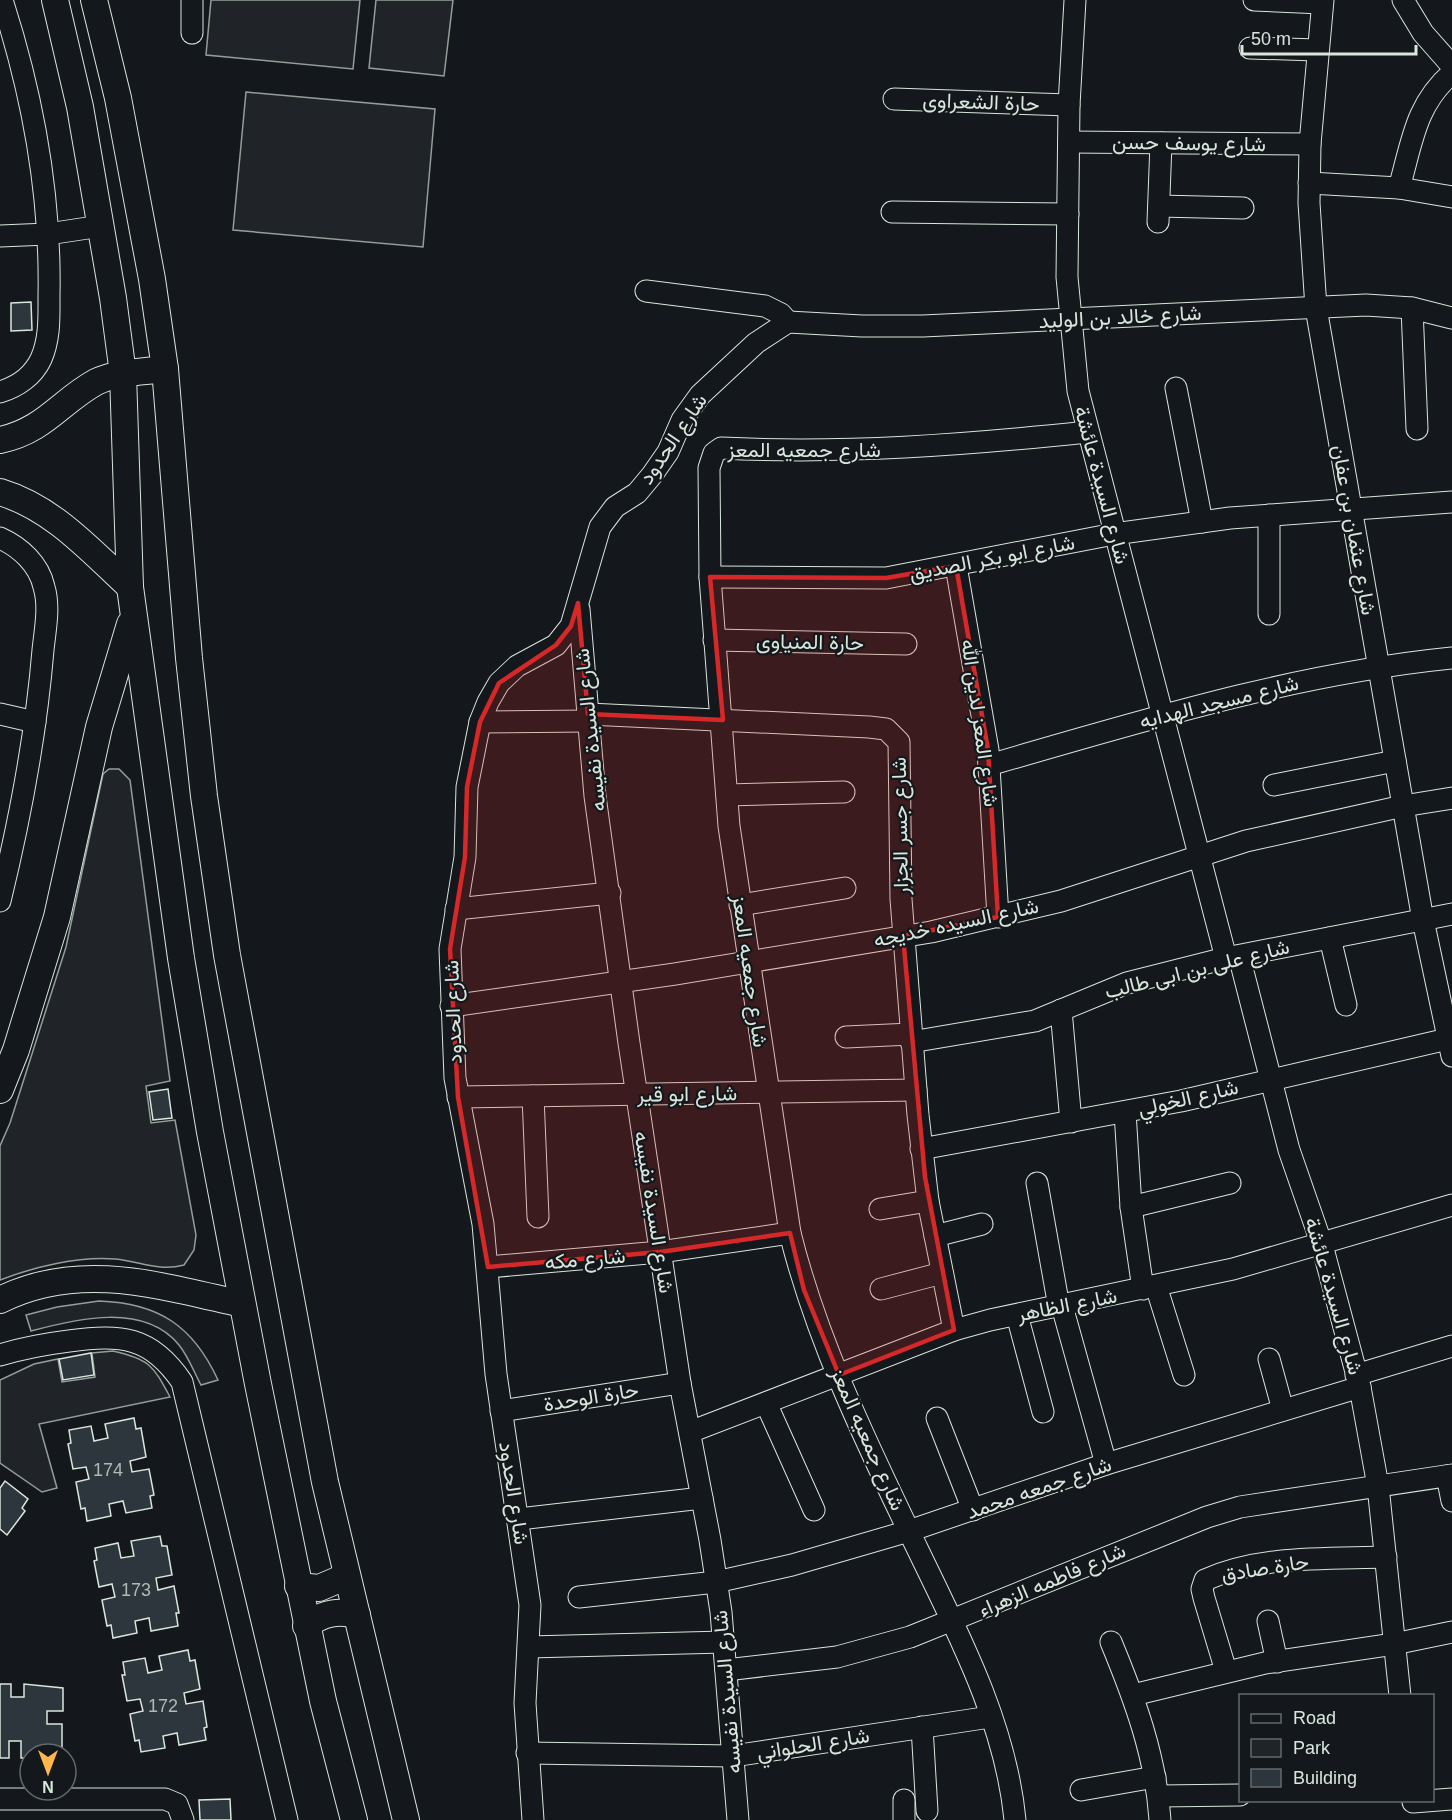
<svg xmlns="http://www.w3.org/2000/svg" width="1452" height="1820" font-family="Helvetica,Vazirmatn,sans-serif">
<rect width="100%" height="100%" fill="#14181c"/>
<!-- green -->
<g fill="#202428" stroke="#939e99" stroke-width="1.5">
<polygon points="211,0 360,0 353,69 206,55"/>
<polygon points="376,0 453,0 444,76 369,68"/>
<polygon points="246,92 435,109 423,247 233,230"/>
<path d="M109 769H119L130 780 170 1081 146 1086 151 1123 175 1120 196 1235 194 1250 184 1265C158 1272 140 1261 115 1259 78 1256 34 1267 0 1280V1146L10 1123 66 947 103 774Z"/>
<path d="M99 1301C159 1303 193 1326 218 1380L201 1385C194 1372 188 1356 179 1345 144 1302 76 1319 31 1331L26 1315 57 1307Z"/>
<path d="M113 1351C149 1359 153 1365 170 1397L39 1424 57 1488 42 1492 0 1463V1380L34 1364 58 1359 62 1382 95 1377 92 1353Z"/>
</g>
<!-- building -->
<g fill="#2c363c" stroke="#d8e6dc" stroke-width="1.5">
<polygon points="31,302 32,330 11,331 11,303"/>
<polygon points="168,1089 172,1118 153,1120 149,1092"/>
<polygon points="91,1353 94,1375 63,1380 59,1359"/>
<polygon points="134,1418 136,1429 141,1428 146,1457 130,1461 132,1472 149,1469 154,1495 150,1496 152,1508 126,1513 123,1501 109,1504 111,1516 87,1521 85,1508 81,1509 76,1482 89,1479 86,1467 73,1469 68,1444 71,1443 69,1430 91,1426 94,1441 108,1438 105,1424"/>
<polygon points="5,1481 28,1499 22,1508 25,1511 7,1535 0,1529 0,1488"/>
<polygon points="160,1536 162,1546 167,1546 172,1575 156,1578 158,1590 174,1586 179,1613 176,1613 178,1626 151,1631 149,1618 135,1621 137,1633 113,1638 111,1625 107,1626 102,1600 115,1597 112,1584 99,1587 94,1561 97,1560 95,1548 118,1543 121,1558 134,1556 131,1541"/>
<polygon points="188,1650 190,1661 195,1660 200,1689 184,1693 186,1704 203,1701 207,1727 204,1728 206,1740 179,1745 177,1733 163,1736 165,1748 141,1752 139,1740 135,1741 130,1714 143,1711 140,1699 127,1701 122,1675 125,1675 123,1662 145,1658 148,1673 162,1670 159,1656"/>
<polygon points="0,1684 11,1684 11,1697 24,1697 24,1684 63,1688 63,1711 47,1711 47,1724 62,1724 62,1754 30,1754 30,1758 21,1758 21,1741 9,1741 9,1758 0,1758"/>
<polygon points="230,1799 231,1820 200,1820 199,1800"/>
</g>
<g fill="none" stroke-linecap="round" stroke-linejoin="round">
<defs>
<g id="minor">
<polyline points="192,0 192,33"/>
<polyline points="1075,0 1069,105 1067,277 1078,391 1226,958"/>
<polyline points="1254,0 1322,3"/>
<polyline points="1323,0 1310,144 1309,203 1316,308 1423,920 1452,1056"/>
<polyline points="1403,0 1423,33 1452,66"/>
<polyline points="1250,48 1317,50"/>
<polyline points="894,99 1069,105"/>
<polyline points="1069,142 1310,144"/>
<polyline points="1309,183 1399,188 1452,197"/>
<path d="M1399 188C1412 143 1415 105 1452 73"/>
<polyline points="1159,206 1243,208"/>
<polyline points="892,212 1068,214"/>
<polyline points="1158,222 1161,143"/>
<polyline points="0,236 48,234 101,226"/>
<polyline points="646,291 765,306 781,314 788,322"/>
<polyline points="1412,308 1417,429"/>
<polyline points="788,322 862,326 923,326 1366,305 1412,308 1452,318"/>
<polyline points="1176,388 1202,522"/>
<path d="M0 392C17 387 33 376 41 359 50 339 49 317 49 296 51 195 33 96 2 0"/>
<polyline points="1269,515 1269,614"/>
<path d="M0 538C20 547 39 564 44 587 50 607 45 630 43 650 36 735 20 819 0 901"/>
<polyline points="956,566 988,750 998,917"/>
<polyline points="710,577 886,578 1114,534 1230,518 1452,502"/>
<polyline points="579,609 595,796 629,1043 680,1383 710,1540 721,1612 738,1820"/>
<polyline points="714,640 906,644"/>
<polyline points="0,714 35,722"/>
<polyline points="588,714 869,727 886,729 899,742 901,899 918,1115 928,1201 954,1330"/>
<polyline points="480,722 589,721"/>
<path d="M989 765C1142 721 1293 674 1452 658"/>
<polyline points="1274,785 1395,761"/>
<polyline points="727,795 844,792"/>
<polyline points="740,905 845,888"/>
<polyline points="456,909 610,893"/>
<polyline points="1330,938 1346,1005"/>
<polyline points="1239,956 1289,1150 1322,1245 1360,1387 1378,1486 1400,1696"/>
<polyline points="451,1006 675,974 931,932 1061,901 1246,841 1403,806 1452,798"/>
<polyline points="1061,1010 1071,1122"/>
<polyline points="846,1037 911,1034"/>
<polyline points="911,1042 1035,1021 1127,983 1226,958 1452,914"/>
<polyline points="533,1096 538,1217"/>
<polyline points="458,1097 916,1090"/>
<polyline points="1125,1112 1131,1207 1143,1289"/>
<polyline points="921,1149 1181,1101 1452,1038"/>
<polyline points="1037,1183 1059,1307"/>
<polyline points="1131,1207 1230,1183"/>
<polyline points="880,1209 928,1201"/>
<polyline points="935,1236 982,1224"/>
<polyline points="488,1267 660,1252 790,1233"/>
<polyline points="1156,1286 1184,1375"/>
<polyline points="881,1289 942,1273"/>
<polyline points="1062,1306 1106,1464"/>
<polyline points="1017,1315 1043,1412"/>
<path d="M0 1355C23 1348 45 1344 69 1341 121 1334 151 1336 182 1382L287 1820"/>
<polyline points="1269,1359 1283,1410"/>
<polyline points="1356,1375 1452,1346"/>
<polyline points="766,1403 814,1510"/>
<polyline points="501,1411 680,1383"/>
<polyline points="937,1418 973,1510"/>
<polyline points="690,1432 954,1330 990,1320 1233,1269 1452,1205"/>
<polyline points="1447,1476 1452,1501"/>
<polyline points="519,1519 702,1498"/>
<polyline points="579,1597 716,1582 792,1565 909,1531 1106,1464 1360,1387"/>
<polyline points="1268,1621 1277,1662"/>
<path d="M1111 1642C1135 1700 1156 1757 1160 1820"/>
<polyline points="529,1647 724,1642"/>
<polyline points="726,1670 837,1657 910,1637 1207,1517 1240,1507 1452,1475"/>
<path d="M1226 1671 1204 1598 1202 1589 1205 1580C1260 1555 1327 1559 1386 1557"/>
<polyline points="1133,1695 1265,1663 1394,1644 1452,1632"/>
<polyline points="922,1727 927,1811"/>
<polyline points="527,1753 733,1756 990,1717"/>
<polyline points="1081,1790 1155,1777"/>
<polyline points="1159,1796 1240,1795"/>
<polyline points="0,1799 165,1799 177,1804 183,1820"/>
<polyline points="1413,1802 1452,1799"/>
<polyline points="533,1820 525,1703 530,1605 496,1374 483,1224 455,1078 450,949 465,857 467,787 480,722 488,702 499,683 517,666 556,645 571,626 600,527 615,507 637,493 652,475 668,452 682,420 700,395 756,343 788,322"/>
<polyline points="904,1820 904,1800"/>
<path d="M1015 1820C1006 1724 958 1633 917 1548 868 1446 817 1342 790 1233L729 826 710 577 709 468 714 453 721 448C845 454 964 445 1087 432"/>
</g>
<g id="tertiary">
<polyline points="55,0 80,107 113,298 123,374 130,587 181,958 210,1132 258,1384 323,1701 354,1820"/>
<polyline points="94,0 118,98 152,279 165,369 189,658 204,796 227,955 325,1482 406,1820"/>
<path d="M0 440C44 431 61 401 96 382 116 372 142 372 165 369"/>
<path d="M0 492C53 508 90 550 130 587"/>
<polyline points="0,1090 16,1050 57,917 99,727 130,624"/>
<path d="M0 1300C80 1260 161 1286 242 1304"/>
<polyline points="298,1586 319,1588 347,1576"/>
<path d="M306 1626C322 1613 338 1610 357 1615"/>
</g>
</defs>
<!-- minor casing -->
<use href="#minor" stroke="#d8e6dc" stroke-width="23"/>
<!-- tertiary casing -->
<use href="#tertiary" stroke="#d8e6dc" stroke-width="28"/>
<!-- minor -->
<use href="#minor" stroke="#14181c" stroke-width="21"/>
<!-- tertiary -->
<use href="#tertiary" stroke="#14181c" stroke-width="26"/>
</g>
<!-- marked area -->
<path fill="#d62828" fill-opacity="0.2" stroke="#d62828" stroke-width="4.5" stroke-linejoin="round" d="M956 566 988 750 998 917 903 936 925 1177 954 1330 839 1375 804 1290 790 1233 660 1252 488 1267 458 1097 450 949 465 857 467 787 480 722 499 683 556 645 571 626 578 603 588 714 723 720 710 577 886 578Z"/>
<g text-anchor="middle" stroke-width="4.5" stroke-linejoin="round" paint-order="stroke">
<!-- number labels -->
<g font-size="18" fill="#adbab4">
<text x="108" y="1476">174</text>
<text x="136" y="1596">173</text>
<text x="163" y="1712">172</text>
</g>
<!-- street labels -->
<g font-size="21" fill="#d8e6dc" stroke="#14181c">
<text transform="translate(981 102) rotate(2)" y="7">حارة الشعراوى</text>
<text transform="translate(1189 143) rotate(1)" y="7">شارع يوسف حسن</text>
<text transform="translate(1120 317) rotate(-3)" y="7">شارع خالد بن الوليد</text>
<text transform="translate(673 439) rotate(-56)" y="7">شارع الحدود</text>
<text x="804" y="457">شارع جمعيه المعز</text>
<text transform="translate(1102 485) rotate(75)" y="7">شارع السيدة عائشة</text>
<text transform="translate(1354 530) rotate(80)" y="7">شارع عثمان بن عفان</text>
<text transform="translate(992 558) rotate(-11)" y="7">شارع ابو بكر الصديق</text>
<text transform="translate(810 642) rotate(1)" y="7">حارة المنياوى</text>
<text transform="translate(1219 702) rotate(-14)" y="7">شارع مسجد الهدايه</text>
<text transform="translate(980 723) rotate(82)" y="7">شارع المعز لدين الله</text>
<text transform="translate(590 730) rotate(-96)" y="7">شارع السيدة نفيسه</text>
<text transform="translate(900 826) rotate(-91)" y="7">شارع جسر الجزار</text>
<text transform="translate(956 923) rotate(-12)" y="7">شارع السيده خديجه</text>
<text transform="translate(1197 969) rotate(-14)" y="7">شارع على بن ابى طالب</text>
<text transform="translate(750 971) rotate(82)" y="7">شارع جمعيه المعز</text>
<text transform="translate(453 1012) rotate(-92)" y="7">شارع الحدود</text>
<text transform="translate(687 1094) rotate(-1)" y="7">شارع ابو قير</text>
<text transform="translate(1188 1098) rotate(-13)" y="7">شارع الخولي</text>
<text transform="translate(654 1212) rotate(81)" y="7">شارع السيدة نفيسه</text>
<text transform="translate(585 1259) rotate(-5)" y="7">شارع مكه</text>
<text transform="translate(1334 1296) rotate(74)" y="7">شارع السيدة عائشة</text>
<text transform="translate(1067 1305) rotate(-11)" y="7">شارع الظاهر</text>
<text transform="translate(591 1397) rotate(-9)" y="7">حارة الوحدة</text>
<text transform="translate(868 1439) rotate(66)" y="7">شارع جمعيه المعز</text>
<text transform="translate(1039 1488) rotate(-19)" y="7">شارع جمعه محمد</text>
<text transform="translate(514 1493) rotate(81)" y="7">شارع الحدود</text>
<text transform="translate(1265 1568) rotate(-9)" y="7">حارة صادق</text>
<text transform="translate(1052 1580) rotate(-23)" y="7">شارع فاطمه الزهراء</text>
<text transform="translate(727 1692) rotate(-95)" y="7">شارع السيدة نفيسه</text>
<text transform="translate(813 1744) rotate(-9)" y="7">شارع الحلواني</text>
</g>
</g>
<!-- legend -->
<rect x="1239" y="1694" width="195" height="108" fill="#14181c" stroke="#626a69" stroke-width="1.5"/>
<rect x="1251" y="1714" width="30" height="9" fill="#14181c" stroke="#626a69" stroke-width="1.5"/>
<text x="1293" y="1724" font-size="18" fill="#d8e6dc">Road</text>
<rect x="1251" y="1739" width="30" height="18" fill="#202428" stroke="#626a69" stroke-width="1.5"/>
<text x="1293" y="1754" font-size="18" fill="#d8e6dc">Park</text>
<rect x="1251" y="1769" width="30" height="18" fill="#2c363c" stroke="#626a69" stroke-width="1.5"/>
<text x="1293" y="1784" font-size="18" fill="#d8e6dc">Building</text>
<!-- north arrow -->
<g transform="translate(48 1772) rotate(180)"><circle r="28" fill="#14181c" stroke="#626a69" stroke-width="1.5"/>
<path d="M0-4.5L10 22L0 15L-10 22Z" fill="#ffb74d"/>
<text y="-9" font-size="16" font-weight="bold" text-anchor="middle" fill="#d8e6dc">N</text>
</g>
<!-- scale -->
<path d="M1242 45v9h174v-9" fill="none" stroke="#d8e6dc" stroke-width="3"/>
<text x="1251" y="45" font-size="18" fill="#d8e6dc" stroke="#14181c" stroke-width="4.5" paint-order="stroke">50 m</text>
</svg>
